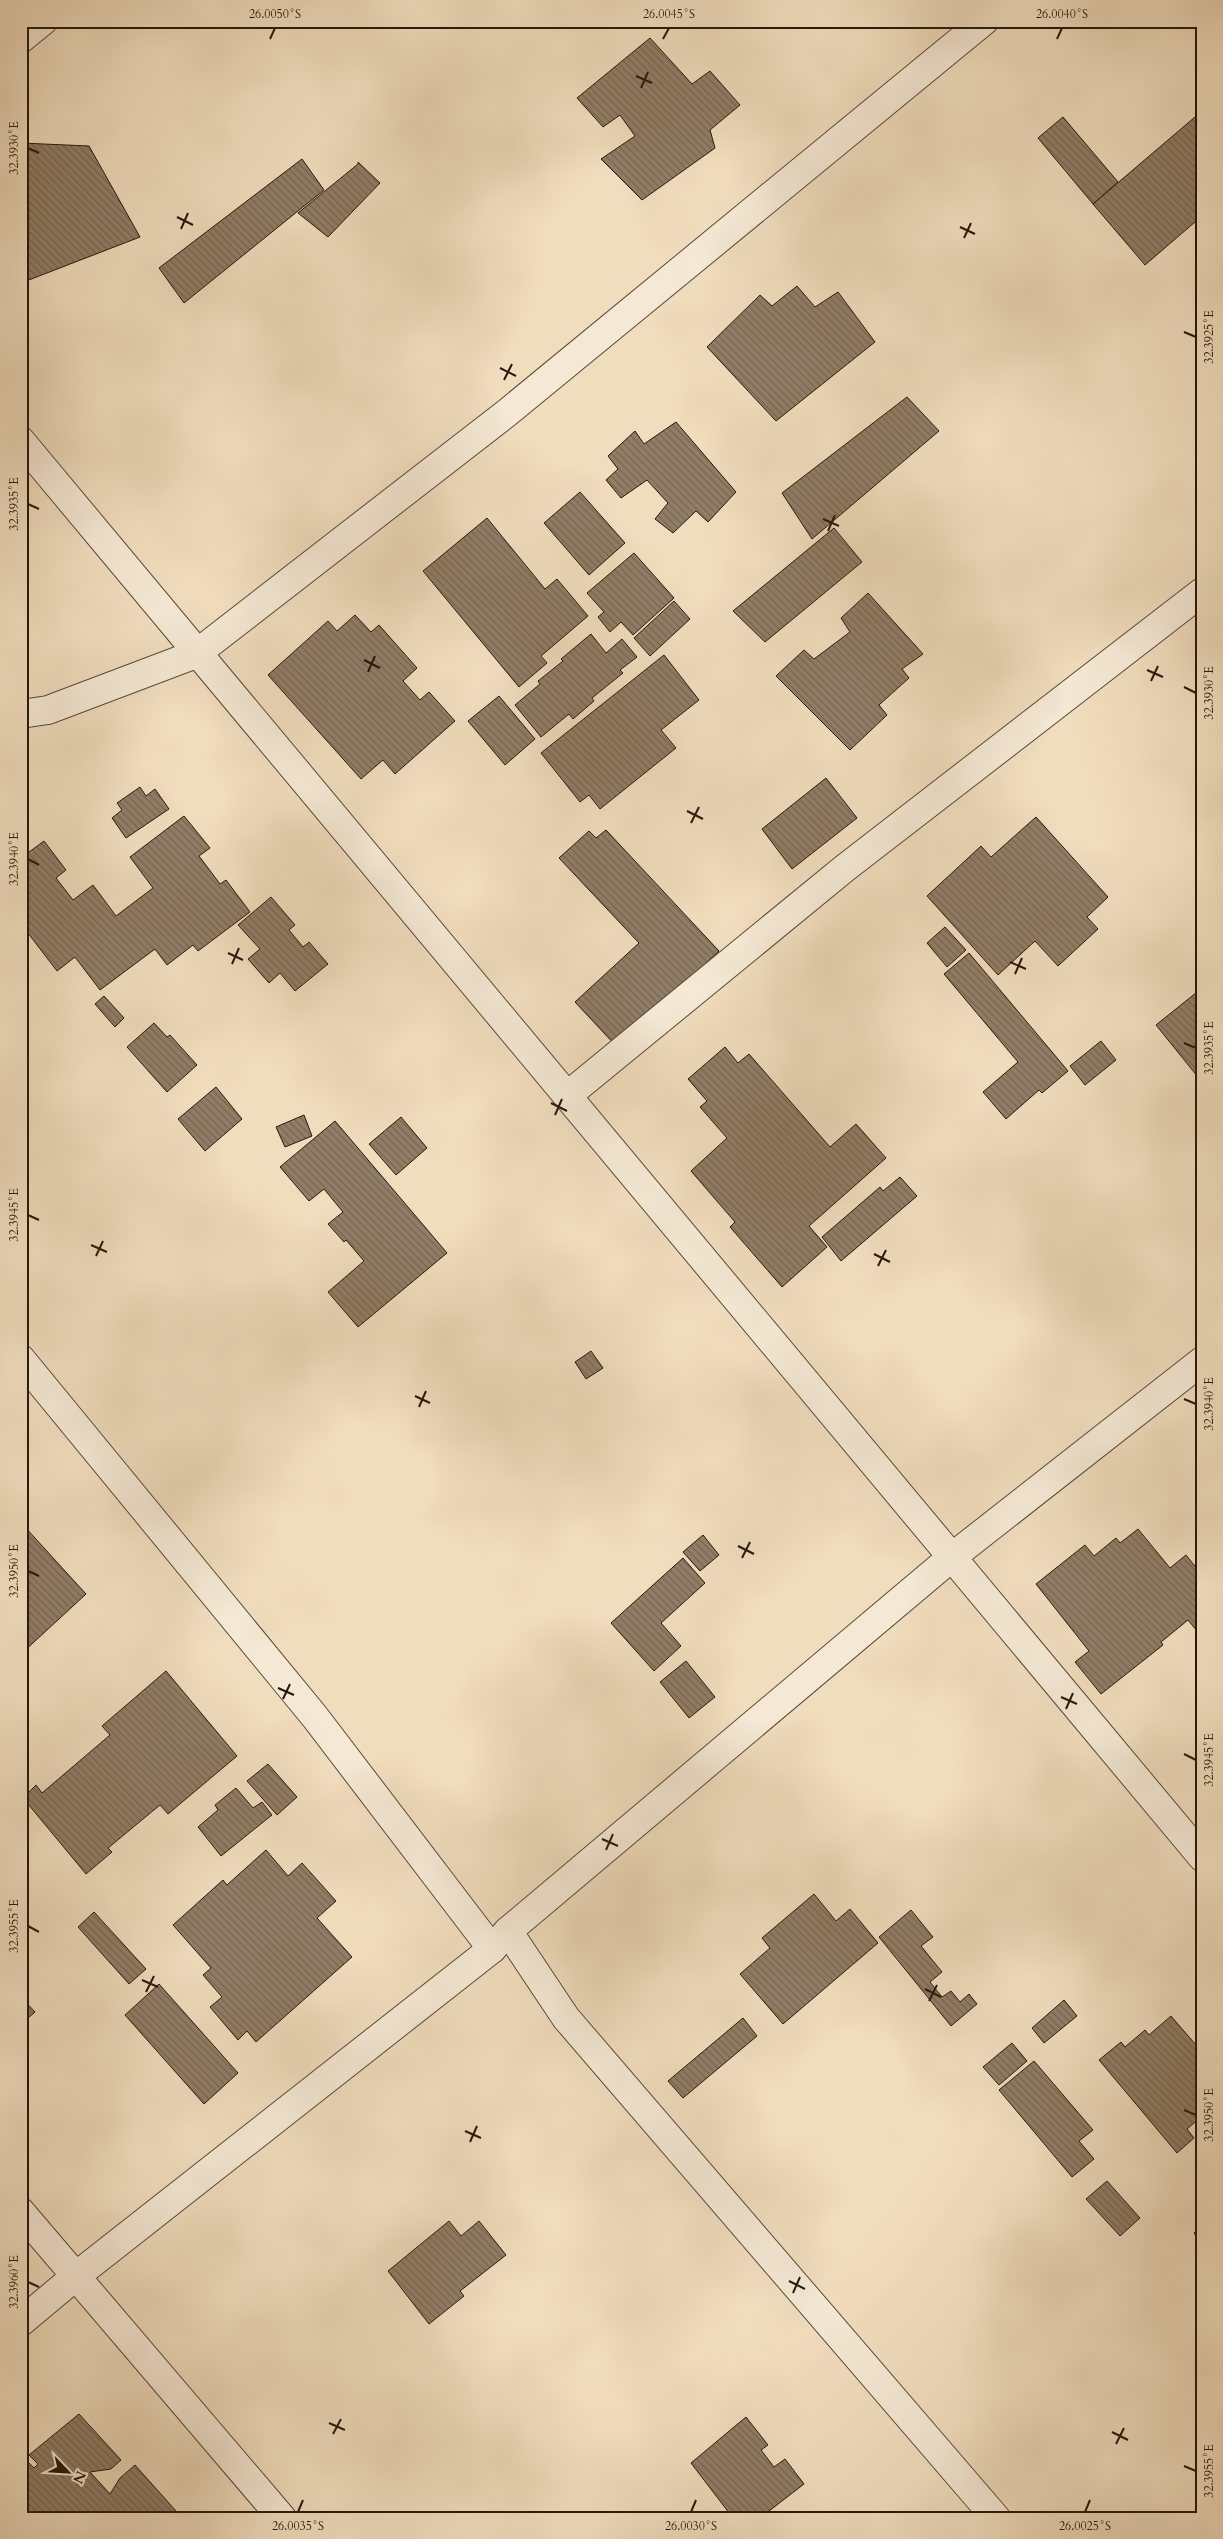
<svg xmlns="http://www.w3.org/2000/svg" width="1223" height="2539" font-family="Cardo,serif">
<defs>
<pattern id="building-back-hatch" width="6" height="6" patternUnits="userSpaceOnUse" patternTransform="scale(1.25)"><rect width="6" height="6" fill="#907e67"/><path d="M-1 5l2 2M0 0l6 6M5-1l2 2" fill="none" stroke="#766653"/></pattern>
</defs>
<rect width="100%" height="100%" fill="#f0ddbe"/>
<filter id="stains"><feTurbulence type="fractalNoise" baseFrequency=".004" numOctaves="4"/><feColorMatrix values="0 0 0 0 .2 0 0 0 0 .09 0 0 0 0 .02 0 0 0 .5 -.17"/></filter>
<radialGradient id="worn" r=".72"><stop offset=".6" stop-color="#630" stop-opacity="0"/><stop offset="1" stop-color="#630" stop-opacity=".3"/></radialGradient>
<!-- building -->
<g fill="url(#building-back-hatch)" stroke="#271808">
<polygon points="650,38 692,84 710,71 740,105 710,130 715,148 642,200 601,159 635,136 620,115 603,127 577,98"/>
<polygon points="1202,111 1202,216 1145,265 1093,204"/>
<polygon points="1063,117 1118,182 1093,204 1038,138"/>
<polygon points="21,143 89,146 140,237 21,283"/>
<polygon points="302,159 324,190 184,303 159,268"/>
<polygon points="358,162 380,183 328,237 298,213 358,164"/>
<polygon points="797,286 815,307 838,292 875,342 776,421 707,347 760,295 772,306"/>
<polygon points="907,397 939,431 812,539 782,493"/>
<polygon points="676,422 736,492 708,522 696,511 673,533 655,519 668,503 647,480 621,498 606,480 618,469 608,456 635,431 644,444"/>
<polygon points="580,492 625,543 589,575 544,523"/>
<polygon points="487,518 545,589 557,579 588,616 541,656 547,663 519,687 423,571"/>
<polygon points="834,528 862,562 765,642 733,611"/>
<polygon points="634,553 674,598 633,635 621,622 610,632 598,617 604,612 587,593"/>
<polygon points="868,593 923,654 902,669 909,678 879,705 887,715 850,750 776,676 804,650 814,659 850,632 841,618"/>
<polygon points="674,601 690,619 650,656 634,638"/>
<polygon points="355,615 371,632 379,625 417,668 403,681 420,700 429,692 455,721 395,774 383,760 361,779 268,675 328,621 337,631"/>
<polygon points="591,634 606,653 622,639 637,657 620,670 623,673 592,698 594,701 573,719 569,714 541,737 515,705 540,684 538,681 563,661 561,659"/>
<polygon points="664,655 699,700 661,730 676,748 600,809 589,795 580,802 541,753"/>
<polygon points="499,696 535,739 505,765 468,721"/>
<polygon points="826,778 857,818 792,869 762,829"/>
<polygon points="140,787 146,796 155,789 169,809 126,838 112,818 122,810 117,803"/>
<polygon points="184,816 210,848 199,856 220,884 226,880 250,912 198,951 193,945 167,965 155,949 100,990 75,957 57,971 21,924 21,858 44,841 66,870 56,878 73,900 93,885 116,916 153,888 130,857"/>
<polygon points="1036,817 1108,897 1087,917 1098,929 1058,966 1035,941 998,975 927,896 981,846 991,857"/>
<polygon points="606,830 719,951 617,1047 575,1002 639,943 559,858 589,831 596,838"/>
<polygon points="271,897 295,925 289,930 303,947 309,942 328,964 295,991 280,973 269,983 248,959 260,949 238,925"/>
<polygon points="945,927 966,950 947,967 927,943"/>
<polygon points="969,953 1068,1071 1042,1093 1039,1090 1006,1119 983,1092 1018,1062 944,974"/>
<polygon points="1202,988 1202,1082 1156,1025"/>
<polygon points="104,996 124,1018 115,1027 95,1004"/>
<polygon points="154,1023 167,1037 170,1035 197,1065 167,1092 127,1047"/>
<polygon points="1101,1041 1116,1060 1085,1085 1070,1066"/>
<polygon points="725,1047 738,1063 749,1054 830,1147 856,1124 886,1158 809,1226 827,1247 782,1287 730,1227 735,1222 691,1171 727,1138 700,1107 707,1101 688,1079"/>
<polygon points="216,1087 242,1119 205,1151 178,1119"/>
<polygon points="304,1115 312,1136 285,1147 276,1127"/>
<polygon points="401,1117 427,1148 396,1175 369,1144"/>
<polygon points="335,1121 447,1253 358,1327 328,1292 364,1261 346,1240 344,1242 328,1224 343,1212 324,1189 309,1201 280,1167"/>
<polygon points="900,1177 917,1196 841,1261 822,1237 880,1187 883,1191"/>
<polygon points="591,1351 603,1368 586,1379 575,1362"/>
<polygon points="24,1526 86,1594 21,1654 21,1529"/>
<polygon points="1138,1529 1170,1568 1186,1555 1202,1575 1202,1637 1188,1620 1161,1642 1163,1645 1101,1694 1075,1662 1089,1651 1036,1584 1085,1545 1094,1556 1116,1538 1120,1543"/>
<polygon points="703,1535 719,1555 700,1571 683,1552"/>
<polygon points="683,1558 705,1583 661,1623 681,1646 654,1671 611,1623"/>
<polygon points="686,1661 715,1697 689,1718 660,1682"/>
<polygon points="166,1671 237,1756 168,1814 160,1805 108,1848 112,1852 86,1874 23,1798 36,1785 42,1793 110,1735 102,1726"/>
<polygon points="268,1764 297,1797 277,1815 247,1781"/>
<polygon points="21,1777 27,1784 21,1789"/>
<polygon points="236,1788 253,1808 262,1802 272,1815 221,1856 198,1827 218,1810 215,1805"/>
<polygon points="266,1850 288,1876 302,1863 336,1901 317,1918 352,1957 256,2042 247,2031 238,2040 210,2007 222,1997 203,1975 211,1968 173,1925 223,1880 227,1885"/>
<polygon points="814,1894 836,1921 850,1909 878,1943 783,2024 740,1974 770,1948 762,1938"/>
<polygon points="911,1910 933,1937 921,1946 942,1972 930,1982 942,1997 951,1991 960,2002 969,1994 977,2004 951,2026 879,1937"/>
<polygon points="94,1912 146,1969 129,1984 78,1927"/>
<polygon points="159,1984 238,2073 204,2104 125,2015"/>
<polygon points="21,1997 35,2012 21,2024"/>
<polygon points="1064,2000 1077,2016 1044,2043 1032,2028"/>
<polygon points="1171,2016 1202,2052 1202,2116 1187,2129 1194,2138 1177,2153 1099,2060 1121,2042 1125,2047 1145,2030 1149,2035"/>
<polygon points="743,2018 757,2036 683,2098 668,2081"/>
<polygon points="1012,2043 1027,2061 999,2085 983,2067"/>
<polygon points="1034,2061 1093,2130 1079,2141 1094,2159 1072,2177 999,2090"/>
<polygon points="1107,2181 1140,2218 1120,2236 1086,2199"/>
<polygon points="449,2221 461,2236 479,2221 506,2255 460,2291 464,2296 429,2324 388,2271"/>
<polygon points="1202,2225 1202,2244 1194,2233"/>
<polygon points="79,2414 121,2460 111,2469 90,2472 110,2494 120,2478 135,2465 176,2511 168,2518 32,2518 21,2505 21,2491 24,2489 21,2486 21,2462 25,2459 34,2468 38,2464 29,2455"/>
<polygon points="746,2417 768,2445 761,2450 774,2467 785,2459 804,2484 760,2518 733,2518 691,2463"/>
</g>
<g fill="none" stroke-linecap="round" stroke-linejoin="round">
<defs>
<g id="minor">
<polyline points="21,39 43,21"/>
<polyline points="21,441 1202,1857"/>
<polyline points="21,714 48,710 196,654 508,412 984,21"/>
<polyline points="568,1095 845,868 1202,592"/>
<polyline points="21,1359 315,1717 492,1949"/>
<polyline points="508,1931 566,2018 996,2518"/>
<polyline points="21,2212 282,2518"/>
<polyline points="21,2322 76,2276 492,1949 508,1931 952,1557 1202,1361"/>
</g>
</defs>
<!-- minor casing -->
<use href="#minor" stroke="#594936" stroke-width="30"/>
<!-- minor -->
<use href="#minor" stroke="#f5e9d5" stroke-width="28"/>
</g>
<!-- ticks -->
<path fill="none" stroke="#271808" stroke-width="2" d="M270 39 275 28M663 39 669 28M1057 39 1062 28M636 76 652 83M641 88 648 72M28 148 39 153M177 217 193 225M960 227 975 234M181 229 188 213M964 238 971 223M1184 332 1196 337M500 368 516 376M504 380 512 364M28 504 39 509M823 519 839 526M828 531 835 515M364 660 380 668M1147 670 1163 677M368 672 375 656M1151 681 1158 666M1184 687 1196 693M687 811 703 819M691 823 699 807M28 859 39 865M228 953 243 960M1010 962 1026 969M232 964 239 948M1015 974 1022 958M1184 1043 1196 1048M551 1103 567 1111M555 1115 562 1099M28 1215 39 1220M91 1245 107 1252M874 1254 890 1262M96 1256 103 1241M878 1266 886 1250M415 1396 430 1403M1184 1399 1196 1404M419 1407 426 1391M738 1546 754 1554M742 1558 750 1542M28 1571 39 1576M278 1688 294 1695M1061 1697 1077 1704M283 1699 290 1684M1066 1709 1073 1693M1184 1754 1196 1760M602 1839 618 1846M606 1850 613 1834M28 1926 39 1932M142 1980 158 1987M925 1989 941 1997M146 1992 154 1976M929 2001 937 1985M1184 2110 1196 2115M465 2131 481 2138M470 2142 477 2126M789 2281 805 2289M28 2282 39 2287M793 2293 800 2277M329 2423 345 2430M1112 2432 1128 2440M333 2434 341 2419M1116 2444 1124 2428M1184 2466 1196 2471M298 2512 303 2500M691 2512 696 2500M1085 2512 1090 2500"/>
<!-- margin -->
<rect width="1223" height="2539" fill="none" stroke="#f0ddbe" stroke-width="55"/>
<!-- north arrow -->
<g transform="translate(68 2472) rotate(115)" stroke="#f5e9d5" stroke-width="4" paint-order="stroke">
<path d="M0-4L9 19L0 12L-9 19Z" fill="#271808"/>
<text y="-8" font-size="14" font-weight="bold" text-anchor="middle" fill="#271808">N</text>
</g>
<rect x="28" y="28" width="1168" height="2484" fill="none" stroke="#271808" stroke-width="2"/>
<g font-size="12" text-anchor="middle" fill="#271808">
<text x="275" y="18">26.0050°S</text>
<text x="669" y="18">26.0045°S</text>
<text x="1062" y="18">26.0040°S</text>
<text transform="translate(14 148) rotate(-90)" y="4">32.3930°E</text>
<text transform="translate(1209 337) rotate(-90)" y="4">32.3925°E</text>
<text transform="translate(14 504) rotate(-90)" y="4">32.3935°E</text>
<text transform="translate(1209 693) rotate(-90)" y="4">32.3930°E</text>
<text transform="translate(14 859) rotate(-90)" y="4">32.3940°E</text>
<text transform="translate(1209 1048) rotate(-90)" y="4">32.3935°E</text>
<text transform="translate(14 1215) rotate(-90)" y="4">32.3945°E</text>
<text transform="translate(1209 1404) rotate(-90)" y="4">32.3940°E</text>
<text transform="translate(14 1571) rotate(-90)" y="4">32.3950°E</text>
<text transform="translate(1209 1760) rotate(-90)" y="4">32.3945°E</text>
<text transform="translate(14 1926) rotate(-90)" y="4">32.3955°E</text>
<text transform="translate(1209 2115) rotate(-90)" y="4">32.3950°E</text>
<text transform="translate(14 2282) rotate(-90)" y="4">32.3960°E</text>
<text transform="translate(1209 2471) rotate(-90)" y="4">32.3955°E</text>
<text x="298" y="2530">26.0035°S</text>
<text x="691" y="2530">26.0030°S</text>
<text x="1085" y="2530">26.0025°S</text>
</g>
<rect width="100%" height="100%" filter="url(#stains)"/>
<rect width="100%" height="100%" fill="url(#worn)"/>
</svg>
